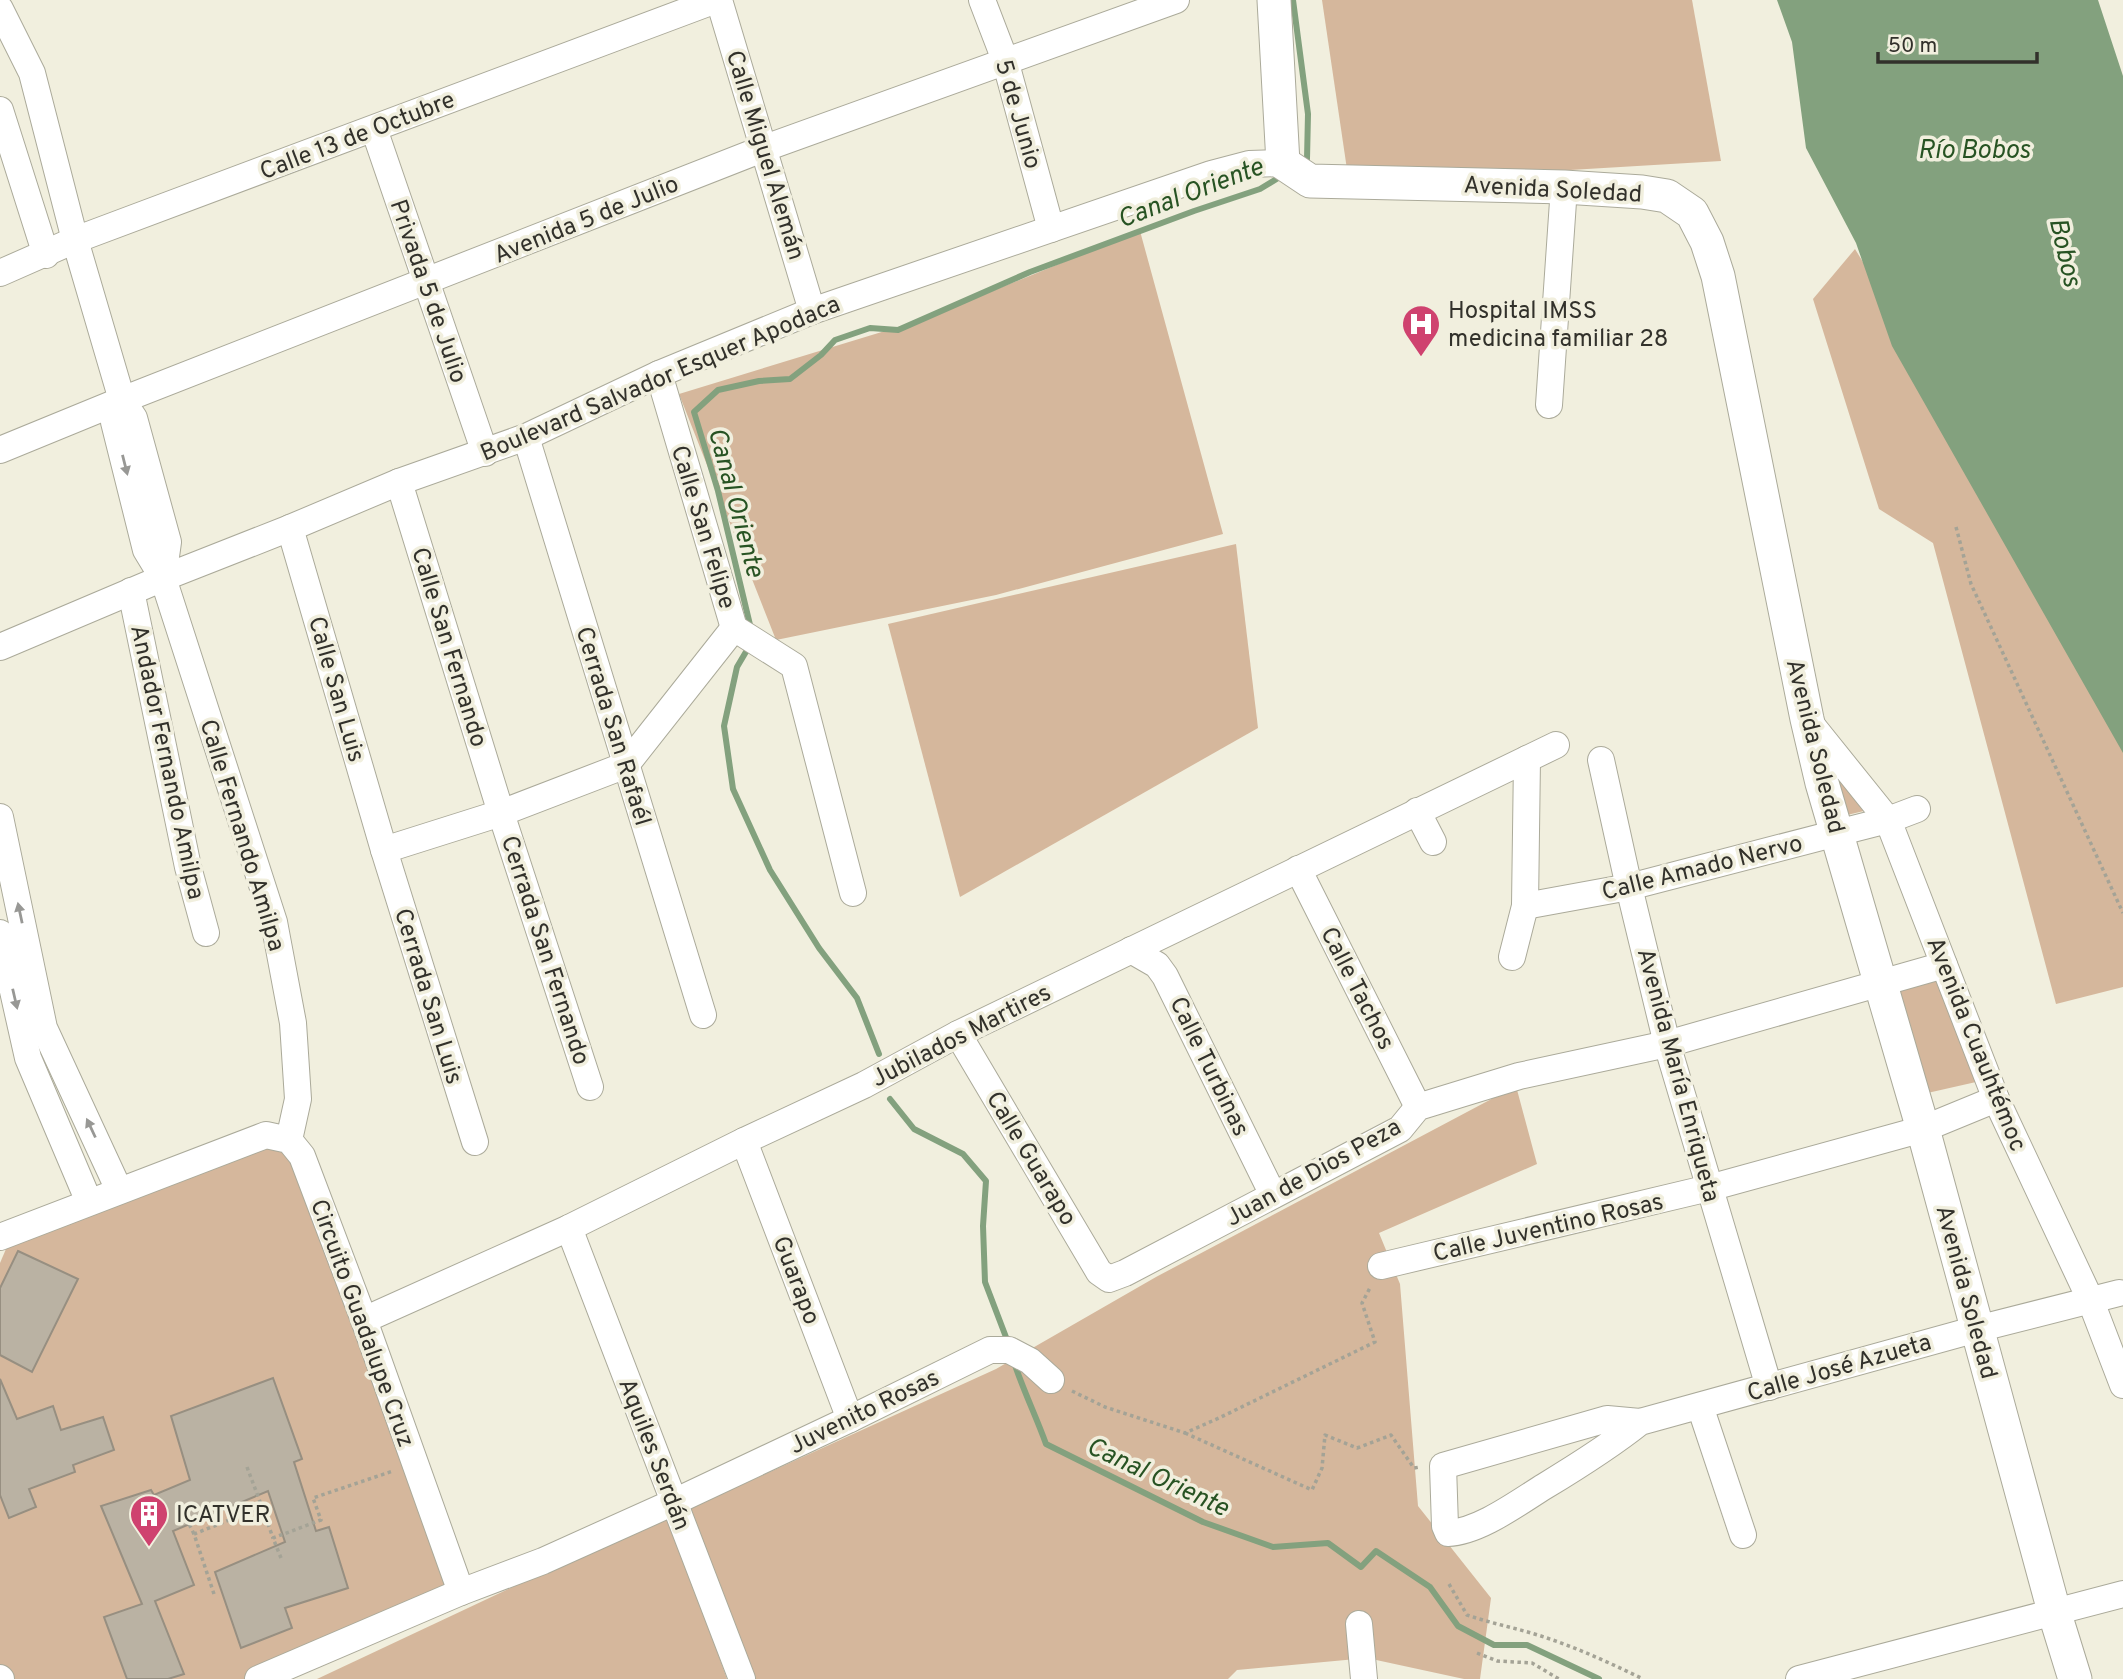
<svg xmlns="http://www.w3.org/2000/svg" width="2123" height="1679" font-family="Overpass,sans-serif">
<rect width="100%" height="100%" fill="#f1efde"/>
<!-- green -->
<g fill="#d5b79c">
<polygon points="1322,0 1692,0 1721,161 1349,183"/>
<polygon points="1140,231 1223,534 996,595 776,640 679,394 921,320"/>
<polygon points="1855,249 1977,448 2123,702 2123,987 2056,1004 1933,543 1879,509 1813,299"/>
<polygon points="1236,544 1258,728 960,897 888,624"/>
<polygon points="1841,774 1868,810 1847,815 1834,777"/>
<polygon points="1939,975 1976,1082 1923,1094 1891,991"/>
<polygon points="1516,1086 1537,1164 1379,1233 1400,1284 1418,1506 1491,1598 1480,1679 1464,1679 1367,1658 1237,1670 1228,1679 753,1679 686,1510 996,1369 1156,1277"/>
<polygon points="262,1143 295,1156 452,1589 265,1679 12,1679 0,1666 0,1263 9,1242"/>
<polygon points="668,1514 727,1679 317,1679"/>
</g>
<!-- water -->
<polygon fill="#83a17e" points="1777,0 2098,0 2123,76 2123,753 1892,346 1856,243 1806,148 1792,42"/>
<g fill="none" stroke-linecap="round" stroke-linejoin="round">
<!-- stream -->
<g stroke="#83a17e" stroke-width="6">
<polyline points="1293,0 1308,114 1307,159 1301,164"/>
<polyline points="751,629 718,491 694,412 718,390 759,381 790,379 821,355 835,340 870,328 898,330 1030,272 1194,211 1260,189 1283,175"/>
<polyline points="750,645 737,667 724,726 733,789 770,870 819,948 857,998 879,1054"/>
<polyline points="890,1099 914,1129 963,1154 986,1181 983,1226 985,1282 1009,1345"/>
<path d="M1014 1362C1023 1390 1036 1416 1046 1444L1203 1522 1273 1547 1328 1543 1361 1567 1376 1551 1430 1587 1458 1626 1494 1645H1527L1599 1679"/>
</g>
</g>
<!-- building -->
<g fill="#bab2a3" stroke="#978f81" stroke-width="2">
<polygon points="18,1251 78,1279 32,1372 0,1355 0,1288"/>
<polygon points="273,1378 302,1459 294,1462 316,1531 329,1527 348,1588 285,1608 292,1628 241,1648 215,1572 285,1542 268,1491 173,1531 194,1585 155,1601 184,1674 168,1679 127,1679 104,1617 142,1604 101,1506 151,1490 154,1495 190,1480 171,1416"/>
<polygon points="0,1379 17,1419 53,1406 61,1430 103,1417 114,1450 73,1465 75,1472 29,1489 36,1507 9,1518 0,1495"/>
</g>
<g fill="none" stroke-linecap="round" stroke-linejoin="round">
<defs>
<g id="minor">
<polyline points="719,0 812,311"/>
<polyline points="982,0 1005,60 1051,229"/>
<polyline points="0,9 32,73 75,240 122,400 134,418 168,542 163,578"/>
<polyline points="0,110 46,255"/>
<polyline points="374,129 485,453"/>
<polyline points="0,273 75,240 716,0"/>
<polyline points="659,374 734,628"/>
<polyline points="122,400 114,422 146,550 163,578 274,922 293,1023 298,1099 289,1140"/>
<polyline points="1549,405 1564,187"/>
<polyline points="526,437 703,1015"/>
<polyline points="0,450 122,400 765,148 1176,0"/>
<polyline points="399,482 501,813 590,1087"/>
<polyline points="290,528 384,850 475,1142"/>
<polyline points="131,591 188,867 206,933"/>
<polyline points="734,628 794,666 853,893"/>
<polyline points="0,647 163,578 290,528 399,482 526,437 659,374 812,311 1211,174 1249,164 1283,163"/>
<polyline points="1810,723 1888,820 1996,1099 2090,1299 2123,1385"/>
<polyline points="1601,760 1629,887 1667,1044 1769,1387"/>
<polyline points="1417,811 1433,842"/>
<polyline points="0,817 44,1028 119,1190"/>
<polyline points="384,850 501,813 626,765 734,628"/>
<polyline points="1298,869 1418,1107"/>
<polyline points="1525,906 1629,887 1837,833 1888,820 1917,809"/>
<polyline points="0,933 28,1058 89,1202"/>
<polyline points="1131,950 1157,965 1165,976 1273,1195"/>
<polyline points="1512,957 1525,906 1527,759"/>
<polyline points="958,1034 1099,1272 1109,1279 1125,1273 1400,1129 1418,1107 1519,1076 1667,1044 1944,965"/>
<polyline points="744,1141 850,1419"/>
<polyline points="569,1228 742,1679"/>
<polyline points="0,1237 266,1135 289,1140 302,1156 364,1320 461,1592"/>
<polyline points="1381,1266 1709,1188 1923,1129 1996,1099"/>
<polyline points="364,1320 569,1228 744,1141 864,1085 958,1034 1556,745"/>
<polyline points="1700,1406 1743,1535"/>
<path d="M1640 1422C1610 1446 1578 1466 1545 1486 1519 1502 1479 1532 1448 1533L1445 1526 1443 1466 1607 1419 1640 1422 1977 1329 2119 1293"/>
<polyline points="1359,1624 1364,1679"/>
<polyline points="0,1678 1,1679"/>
<polyline points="258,1679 461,1592 543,1561 674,1502 850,1419 990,1350 1009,1350 1030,1361 1051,1380"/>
<polyline points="1799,1679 2123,1594"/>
</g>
<polyline id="major" points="1274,0 1283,163 1310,181 1564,187 1642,192 1667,196 1692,213 1707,242 1718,276 1807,719 1822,783 1923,1129 2054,1611 2075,1679"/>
</defs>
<!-- minor casing -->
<use href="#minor" stroke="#abaa9a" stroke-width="28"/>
<!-- major casing -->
<use href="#major" stroke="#abaa9a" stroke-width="35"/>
<!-- path -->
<g stroke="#a4a396" stroke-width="3.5" stroke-dasharray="3.5 3.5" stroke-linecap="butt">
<polyline points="1956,527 1971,584 2123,913"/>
<polyline points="1072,1391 1105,1407 1185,1433 1219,1418 1375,1342 1362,1303 1371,1286"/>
<polyline points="1185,1433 1312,1490 1322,1468 1325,1435 1357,1448 1391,1435 1414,1468 1420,1467"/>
<polyline points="247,1467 262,1507"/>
<polyline points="183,1512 194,1534"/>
<polyline points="281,1558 273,1538 321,1520 313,1498 393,1471"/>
<path d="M1449 1584 1467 1615C1493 1624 1521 1629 1547 1638 1580 1649 1612 1664 1643 1679"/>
<polyline points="214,1594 194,1534 262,1507 273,1538"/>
<polyline points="1477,1653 1497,1661 1532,1663 1559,1679"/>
</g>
<!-- minor -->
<use href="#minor" stroke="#fff" stroke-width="26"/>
<!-- major -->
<use href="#major" stroke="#fff" stroke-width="33"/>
</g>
<!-- one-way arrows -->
<defs><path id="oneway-solid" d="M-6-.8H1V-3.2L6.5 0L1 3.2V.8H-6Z" transform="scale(1.75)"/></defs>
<g fill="#989895">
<use href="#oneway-solid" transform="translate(125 465) rotate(76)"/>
<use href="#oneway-solid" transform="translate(20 913) rotate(-102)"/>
<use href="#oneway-solid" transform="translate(15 999) rotate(77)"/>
<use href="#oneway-solid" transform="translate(91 1128) rotate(-115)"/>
</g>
<!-- icons -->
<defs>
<symbol id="hospital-pin" viewBox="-11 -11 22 30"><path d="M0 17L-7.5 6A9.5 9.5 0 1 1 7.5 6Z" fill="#cf426f" stroke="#f1efde"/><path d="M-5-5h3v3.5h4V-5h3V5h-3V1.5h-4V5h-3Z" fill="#fff"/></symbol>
<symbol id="building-pin" viewBox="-11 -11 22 30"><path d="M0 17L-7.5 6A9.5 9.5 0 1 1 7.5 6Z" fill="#cf426f" stroke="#f1efde"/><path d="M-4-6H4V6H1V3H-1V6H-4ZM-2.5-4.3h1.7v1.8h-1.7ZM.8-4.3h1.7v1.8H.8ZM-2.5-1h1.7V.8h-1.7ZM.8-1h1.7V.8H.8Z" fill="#fff"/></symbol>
</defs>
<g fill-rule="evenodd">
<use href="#hospital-pin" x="1399" y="302" width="44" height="60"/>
<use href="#building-pin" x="127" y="1492" width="44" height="60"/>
</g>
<g text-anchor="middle" stroke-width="7" stroke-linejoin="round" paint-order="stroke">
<!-- street labels -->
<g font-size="24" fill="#32312b" stroke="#f1efde">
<text transform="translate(1019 114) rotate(74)" y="8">5 de Junio</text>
<text transform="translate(357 135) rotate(-21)" y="8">Calle 13 de Octubre</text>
<text transform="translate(766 155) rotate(73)" y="8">Calle Miguel Alemán</text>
<text transform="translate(1553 189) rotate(3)" y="8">Avenida Soledad</text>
<text transform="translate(586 219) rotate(-22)" y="8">Avenida 5 de Julio</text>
<text transform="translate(429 291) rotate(71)" y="8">Privada 5 de Julio</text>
<text transform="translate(660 378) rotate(-23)" y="8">Boulevard Salvador Esquer Apodaca</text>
<text transform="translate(704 527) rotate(73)" y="8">Calle San Felipe</text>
<text transform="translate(450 647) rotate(73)" y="8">Calle San Fernando</text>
<text transform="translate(337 689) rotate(74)" y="8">Calle San Luis</text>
<text transform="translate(614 726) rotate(73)" y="8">Cerrada San Rafaél</text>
<text transform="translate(1816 746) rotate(76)" y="8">Avenida Soledad</text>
<text transform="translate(168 762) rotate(78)" y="8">Andador Fernando Amilpa</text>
<text transform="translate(243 835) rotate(73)" y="8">Calle Fernando Amilpa</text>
<text transform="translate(1702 867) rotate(-14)" y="8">Calle Amado Nervo</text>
<text transform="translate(546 950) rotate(72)" y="8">Cerrada San Fernando</text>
<text transform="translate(1358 988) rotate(63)" y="8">Calle Tachos</text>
<text transform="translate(429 996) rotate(73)" y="8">Cerrada San Luis</text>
<text transform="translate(961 1035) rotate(-27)" y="8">Jubilados Martires</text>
<text transform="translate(1977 1044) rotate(68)" y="8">Avenida Cuauhtémoc</text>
<text transform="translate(1210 1066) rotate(64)" y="8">Calle Turbinas</text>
<text transform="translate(1679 1075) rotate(75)" y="8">Avenida María Enriqueta</text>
<text transform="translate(1032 1158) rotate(59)" y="8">Calle Guarapo</text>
<text transform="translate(1313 1172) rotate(-29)" y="8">Juan de Dios Peza</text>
<text transform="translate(1548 1227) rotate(-13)" y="8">Calle Juventino Rosas</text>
<text transform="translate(797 1280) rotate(69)" y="8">Guarapo</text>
<text transform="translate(1967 1292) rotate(75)" y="8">Avenida Soledad</text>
<text transform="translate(363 1323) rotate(70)" y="8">Circuito Guadalupe Cruz</text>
<text transform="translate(1839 1367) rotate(-16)" y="8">Calle José Azueta</text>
<text transform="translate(864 1411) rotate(-26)" y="8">Juvenito Rosas</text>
<text transform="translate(655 1454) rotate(69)" y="8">Aquiles Serdán</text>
</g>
<!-- poi labels -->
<g font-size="24" fill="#32312b" stroke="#f1efde" text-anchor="start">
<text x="1448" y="318">Hospital IMSS<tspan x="1448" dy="28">medicina familiar 28</tspan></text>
<text x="176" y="1522">ICATVER</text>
</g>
<!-- water labels -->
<g font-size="26" font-style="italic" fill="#275323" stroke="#f1efde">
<text x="1974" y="158">Río Bobos</text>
<text transform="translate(1190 192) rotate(-21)" y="9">Canal Oriente</text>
<text transform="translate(2066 252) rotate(77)" y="9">Bobos</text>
<text transform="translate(737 502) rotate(75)" y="9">Canal Oriente</text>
<text transform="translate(1158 1476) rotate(25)" y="9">Canal Oriente</text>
</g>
</g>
<!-- scale -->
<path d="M1878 52v10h159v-10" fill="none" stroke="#32312b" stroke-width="3.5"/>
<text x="1888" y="52" font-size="21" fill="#32312b" stroke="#f1efde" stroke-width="5" paint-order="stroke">50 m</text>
</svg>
